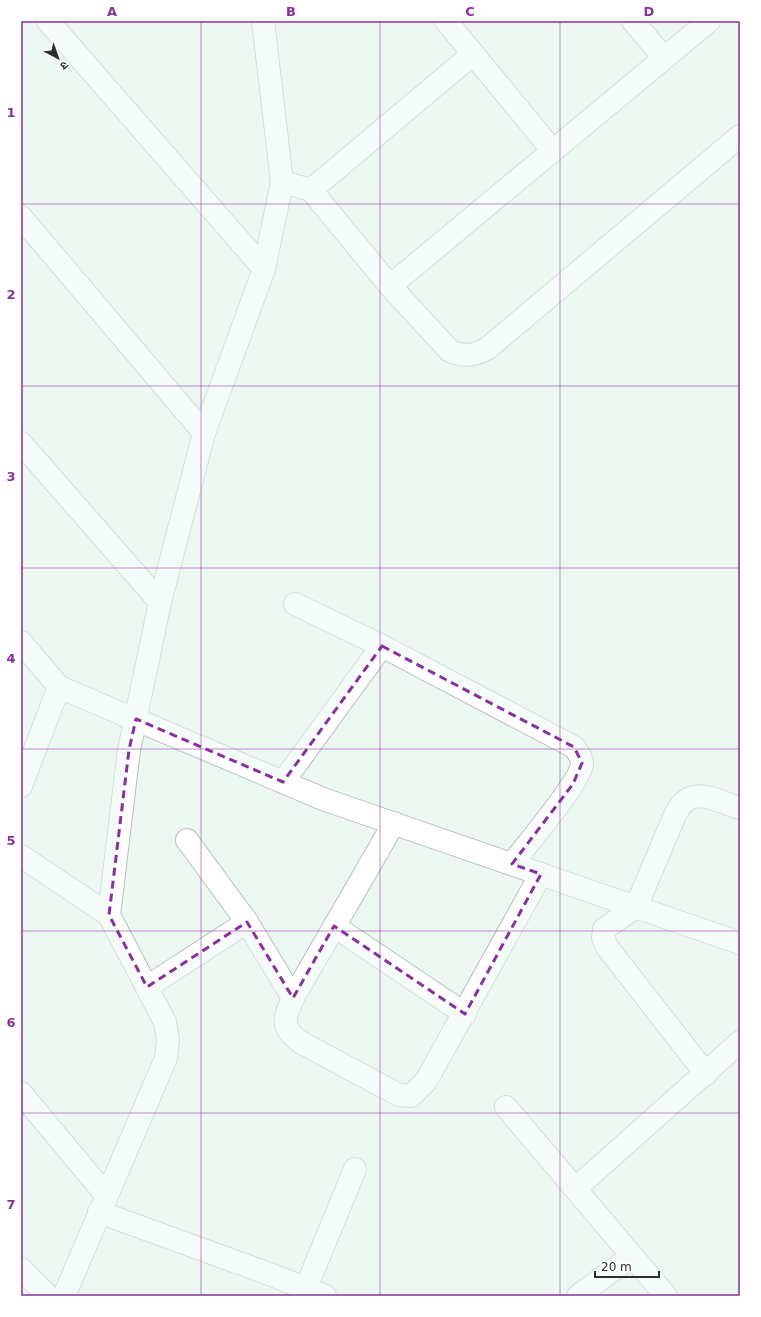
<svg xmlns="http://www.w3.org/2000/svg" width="761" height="1317" font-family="'DejaVu Sans','Noto Sans Devanagari',sans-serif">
<rect width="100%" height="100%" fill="#edf8f3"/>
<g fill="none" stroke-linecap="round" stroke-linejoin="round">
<defs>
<g id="minor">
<polyline points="48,21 264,269"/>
<polyline points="446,21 553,151"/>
<polyline points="633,21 664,58"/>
<path d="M282 182 311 190 390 286 450 351C464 357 475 356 488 348L740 136"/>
<polyline points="311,190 473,54"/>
<polyline points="21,217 204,433"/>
<polyline points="390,286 709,21"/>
<polyline points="21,443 160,602"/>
<path d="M295 604 382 646 574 747C578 752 582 758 582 764 580 783 526 845 512 864"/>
<polyline points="21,642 59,687 323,799 740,943"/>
<polyline points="283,782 382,646"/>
<polyline points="21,786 59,687"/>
<path d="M394 823 293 998C283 1020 281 1029 302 1043L399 1095 411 1096 426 1081 541 874"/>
<polyline points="187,840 247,922 293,998"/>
<polyline points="21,856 109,915"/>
<polyline points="334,926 465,1014"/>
<polyline points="147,987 247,922"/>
<path d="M706 1074 607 947 603 938 604 929 636 907 675 815C690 783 713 800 740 808"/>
<polyline points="21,1093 106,1195"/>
<polyline points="506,1107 666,1296"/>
<polyline points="576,1188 740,1042"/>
<polyline points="99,1212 264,1272 325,1296"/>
<polyline points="21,1269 48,1296"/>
<polyline points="306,1288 355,1169"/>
<polyline points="64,1296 166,1058 168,1040 165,1022 109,915 129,750 160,602 204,433 264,269 282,182 263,21"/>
<polyline points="578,1296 631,1257"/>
</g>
</defs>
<!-- minor casing -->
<use href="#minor" stroke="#b6c0bb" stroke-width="24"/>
<!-- minor -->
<use href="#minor" stroke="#fff" stroke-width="22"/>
</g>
<!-- marked area -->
<path d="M0 0H761V1317H0ZM382 646 574 747 582 763 573 784 512 864 541 874 465 1014 334 926 293 998 247 922 147 987 109 915 129 750 136 719 283 782Z" fill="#edf8f3" fill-opacity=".55" fill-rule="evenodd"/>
<path fill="none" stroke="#88309d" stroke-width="3" stroke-dasharray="8 5" stroke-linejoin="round" d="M382 646 574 747 582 763 573 784 512 864 541 874 465 1014 334 926 293 998 247 922 147 987 109 915 129 750 136 719 283 782Z"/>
<!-- grid -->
<path fill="none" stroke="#88309d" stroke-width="1" stroke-opacity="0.55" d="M201 21V1296M380 21V1296M560 21V1296M21 204H740M21 386H740M21 568H740M21 749H740M21 931H740M21 1113H740"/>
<!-- border -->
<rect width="761" height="1317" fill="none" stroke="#ffffff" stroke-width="44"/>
<!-- north arrow -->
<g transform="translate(58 58) rotate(139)" stroke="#ffffff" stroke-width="3" paint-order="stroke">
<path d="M0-3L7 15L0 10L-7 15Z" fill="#2a2e2c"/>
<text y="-6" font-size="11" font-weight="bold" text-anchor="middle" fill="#2a2e2c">उ</text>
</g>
<!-- scale -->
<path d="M595 1271v6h64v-6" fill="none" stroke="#2a2e2c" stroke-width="2"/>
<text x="601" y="1271" font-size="12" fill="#2a2e2c" stroke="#ffffff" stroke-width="3" paint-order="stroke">20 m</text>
<rect x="22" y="22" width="717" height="1273" fill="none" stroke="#88309d" stroke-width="1.5"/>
<g font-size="13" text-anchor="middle" font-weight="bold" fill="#88309d">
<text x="112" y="16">A</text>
<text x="291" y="16">B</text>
<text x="470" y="16">C</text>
<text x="649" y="16">D</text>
<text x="11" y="117">1</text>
<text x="11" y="299">2</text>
<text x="11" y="481">3</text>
<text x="11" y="663">4</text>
<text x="11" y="845">5</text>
<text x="11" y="1027">6</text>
<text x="11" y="1209">7</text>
</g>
</svg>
